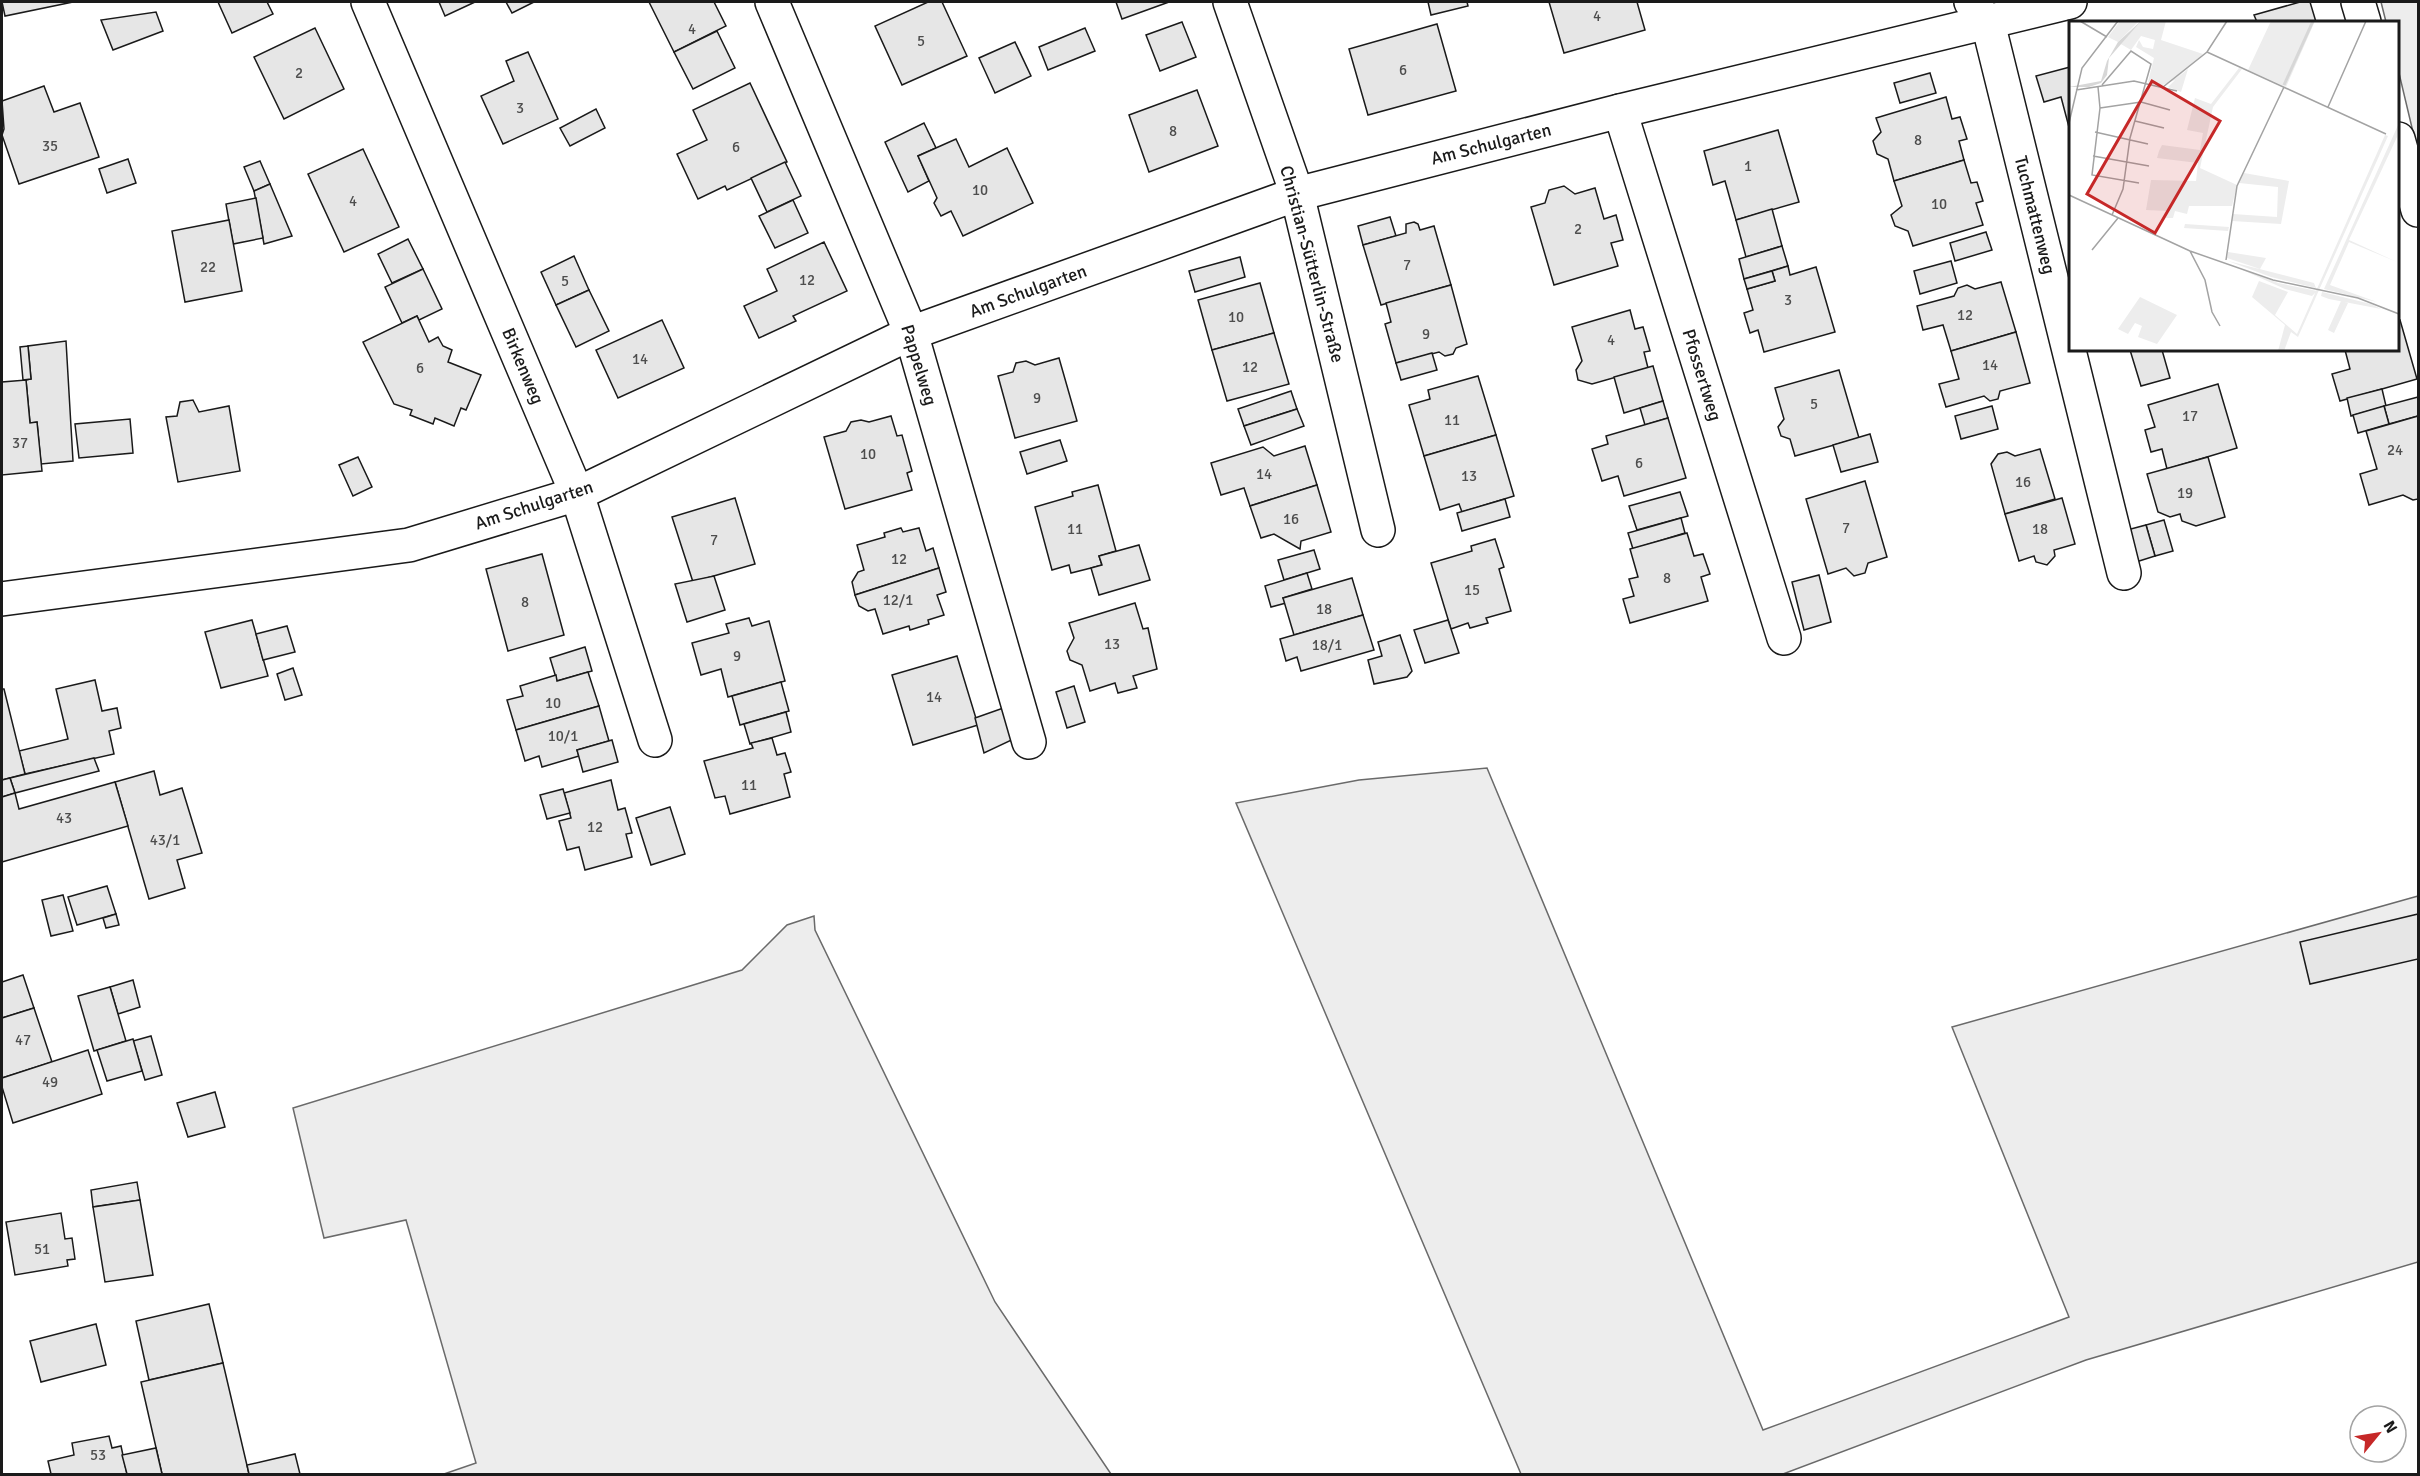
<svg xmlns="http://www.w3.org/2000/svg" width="2420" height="1476" font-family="Signika,sans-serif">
<rect width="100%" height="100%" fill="#fff"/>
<!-- green -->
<g fill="#ededed" stroke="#6a6a6a" stroke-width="1.5">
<polygon points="2381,2 2418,2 2418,153 2398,69 2398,22 2386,22"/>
<polygon points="1487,768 1763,1430 2069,1317 1952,1027 2418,896 2418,1262 2086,1360 1783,1474 1521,1474 1236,803 1359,780"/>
<polygon points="814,916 815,930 995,1302 1111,1474 444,1474 476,1463 406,1220 324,1238 293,1108 742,970 787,925"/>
</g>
<!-- building -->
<g fill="#e6e6e6" stroke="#1a1a1a" stroke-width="1.5">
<polygon points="2,2 73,2 5,16"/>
<polygon points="218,2 267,2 273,14 232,33"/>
<polygon points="439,2 475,2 445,16"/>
<polygon points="506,2 534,2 512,13"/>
<polygon points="649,2 714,2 726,26 674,52"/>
<polygon points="928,2 942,2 967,56 902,85 875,26"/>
<polygon points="1116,2 1169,2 1122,19"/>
<polygon points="1428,2 1467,2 1468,6 1431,15"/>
<polygon points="1549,2 1637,2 1645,30 1564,53"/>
<polygon points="2300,2 2310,2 2316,22 2257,22 2254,15"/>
<polygon points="156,12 163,31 113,50 101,20"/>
<polygon points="1182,22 1196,57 1160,71 1146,35"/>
<polygon points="1437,24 1456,91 1368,115 1349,49"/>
<polygon points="315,28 344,89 284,119 254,57"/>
<polygon points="1085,28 1095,51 1048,70 1039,47"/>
<polygon points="717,31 735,68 693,89 674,52"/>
<polygon points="1015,42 1031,76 995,93 979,58"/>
<polygon points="528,52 558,119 503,144 481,96 514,81 506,61"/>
<polygon points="2070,67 2070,131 2061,97 2044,102 2036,76"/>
<polygon points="1930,73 1936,93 1900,103 1894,83"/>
<polygon points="750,83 787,162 727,190 725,186 698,199 677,154 707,140 693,110"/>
<polygon points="44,86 54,112 80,103 99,157 19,184 2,135 4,129 2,101"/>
<polygon points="1197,90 1218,146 1149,172 1129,115"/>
<polygon points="1946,97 1952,119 1960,117 1967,139 1959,141 1964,160 1894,181 1888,159 1877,154 1873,141 1881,132 1876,118"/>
<polygon points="596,109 605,128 570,146 560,128"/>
<polygon points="924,123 936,148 918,156 929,181 908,192 885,142"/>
<polygon points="1778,130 1799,202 1736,220 1725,181 1713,185 1704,151"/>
<polygon points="956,139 969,167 1007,148 1033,203 963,236 951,211 941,216 934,203 937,198 918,156"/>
<polygon points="363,149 399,227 344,252 308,174"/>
<polygon points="128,159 136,183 107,193 99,169"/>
<polygon points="1964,160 1971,183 1977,182 1983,201 1976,203 1983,225 1913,246 1908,231 1895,226 1891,215 1902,206 1894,181"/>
<polygon points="260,161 270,184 254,191 244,167"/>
<polygon points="785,162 801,196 767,212 751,178"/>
<polygon points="270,184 292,236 264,244 254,191"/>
<polygon points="1564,186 1575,194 1595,188 1604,219 1616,215 1623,240 1611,243 1618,266 1554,285 1531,207 1545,203 1549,190"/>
<polygon points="256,198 263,238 233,244 226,204"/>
<polygon points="793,200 808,233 775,248 759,216"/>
<polygon points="1772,209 1782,246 1746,257 1736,220"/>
<polygon points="1390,217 1396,236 1363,245 1358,226"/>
<polygon points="229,220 242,291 185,302 172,231"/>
<polygon points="1414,222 1418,224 1420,230 1434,226 1451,285 1381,305 1363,245 1406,233 1406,224"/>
<polygon points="1986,232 1992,250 1955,261 1950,243"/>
<polygon points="408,239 423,269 392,283 378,254"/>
<polygon points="824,242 847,291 793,316 796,321 759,338 744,306 777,291 767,269"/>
<polygon points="1782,246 1788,266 1744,279 1739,259"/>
<polygon points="574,256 589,290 556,305 541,272"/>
<polygon points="1240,257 1245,277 1195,292 1189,271"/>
<polygon points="1951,261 1957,283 1920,294 1914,271"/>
<polygon points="1788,266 1790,275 1816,267 1835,332 1764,352 1758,330 1750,333 1744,313 1753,310 1747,289 1775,281 1772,271"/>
<polygon points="423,269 442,309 419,320 417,316 402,323 385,287"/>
<polygon points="1772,271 1775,281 1747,289 1744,279"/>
<polygon points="2001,282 2016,332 1951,351 1943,325 1923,330 1917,306 1954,296 1958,288 1967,285 1975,289"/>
<polygon points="1260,283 1274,333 1212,350 1198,300"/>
<polygon points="1451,285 1467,344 1456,348 1453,354 1445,356 1439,352 1396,363 1385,324 1391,322 1386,303"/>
<polygon points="589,290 609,331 576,347 556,305"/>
<polygon points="1630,310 1635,329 1643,327 1650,351 1644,352 1648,368 1592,384 1578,380 1576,370 1582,361 1572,327"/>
<polygon points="417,316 429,342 438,337 443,346 452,350 448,362 481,375 466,410 461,408 454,426 435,418 433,424 410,415 412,410 394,404 363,342"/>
<polygon points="662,320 684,368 618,398 596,350"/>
<polygon points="2400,320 2417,379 2340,401 2332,374 2350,369 2345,350 2398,350 2398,321"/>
<polygon points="2016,332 2030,383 2000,391 1998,399 1990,401 1984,396 1946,407 1939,384 1959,379 1951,351"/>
<polygon points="1274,333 1289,384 1227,401 1212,350"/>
<polygon points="66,341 73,461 41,464 37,422 30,423 26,380 31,379 28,346"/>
<polygon points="28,346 31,379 23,380 20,347"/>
<polygon points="2130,350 2162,350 2170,378 2141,386"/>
<polygon points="1432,353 1437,370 1401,380 1396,363"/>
<polygon points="1059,358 1077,421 1015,438 998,376 1013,372 1016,363 1026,361 1035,365"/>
<polygon points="1653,366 1663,401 1624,413 1614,377"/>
<polygon points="1839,370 1859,438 1795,456 1790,439 1781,436 1778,427 1784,419 1775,388"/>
<polygon points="1478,376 1496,435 1424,456 1409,405 1430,399 1428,390"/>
<polygon points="26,380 30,423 37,422 42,471 2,475 2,382"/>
<polygon points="2218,384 2237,448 2167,469 2162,449 2151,452 2145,430 2155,427 2148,405"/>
<polygon points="2382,389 2386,406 2351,416 2347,398"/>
<polygon points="1291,391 1297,409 1244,426 1238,409"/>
<polygon points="2418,397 2418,416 2389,424 2384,406"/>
<polygon points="193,400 199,412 229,406 240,471 178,482 166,417 177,416 180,402"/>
<polygon points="1663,401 1668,418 1645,425 1640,408"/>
<polygon points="1992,406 1998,429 1961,439 1955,416"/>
<polygon points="2384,406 2389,424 2358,433 2353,415"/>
<polygon points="1297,409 1304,426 1251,445 1244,426"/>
<polygon points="891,416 897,436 902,435 912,471 907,473 912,490 845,509 824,437 846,431 851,422 861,420 869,422"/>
<polygon points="2418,416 2418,499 2413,500 2403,495 2369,505 2360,474 2377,469 2366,431"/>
<polygon points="1668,418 1686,478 1624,496 1618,476 1602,481 1592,449 1608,444 1606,436"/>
<polygon points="130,419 133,453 79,458 75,424"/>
<polygon points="1870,434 1878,462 1841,472 1833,445"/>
<polygon points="1496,435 1514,496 1462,512 1459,504 1440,510 1424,456"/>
<polygon points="1060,440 1067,461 1027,474 1020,452"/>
<polygon points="1305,446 1317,485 1250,506 1244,488 1221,495 1211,463 1263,447 1274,456"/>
<polygon points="2040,449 2055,499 2005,514 1991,464 1998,454 2007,452 2015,456"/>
<polygon points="358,457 372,487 353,496 339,465"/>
<polygon points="2208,457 2225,517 2196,526 2182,521 2180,514 2170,517 2158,512 2147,474"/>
<polygon points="1865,481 1887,557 1868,563 1865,573 1854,576 1846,568 1828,574 1806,499"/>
<polygon points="1098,485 1116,551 1099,556 1102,565 1091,568 1071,573 1069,565 1052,570 1035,507 1073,496 1072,492"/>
<polygon points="1317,485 1331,532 1301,541 1300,549 1274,534 1261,538 1250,506"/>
<polygon points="1680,492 1688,516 1637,530 1629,506"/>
<polygon points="735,498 755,564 693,582 672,517"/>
<polygon points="2062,498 2075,544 2054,550 2055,556 2047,565 2036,562 2034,556 2019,561 2005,514"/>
<polygon points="1505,499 1510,517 1462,531 1457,513"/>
<polygon points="1681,518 1685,533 1633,549 1628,533"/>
<polygon points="2164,520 2173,551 2155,556 2146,525"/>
<polygon points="2146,525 2155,556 2136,562 2127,530"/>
<polygon points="901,528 903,532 919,528 926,551 933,548 939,568 855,595 852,582 858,572 864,570 857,545 885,537 884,533"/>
<polygon points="1687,533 1694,556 1703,554 1710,574 1701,577 1708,601 1630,623 1623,599 1634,596 1629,579 1638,577 1630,549"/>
<polygon points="1495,539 1504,567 1499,569 1511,611 1486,618 1488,623 1470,628 1468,623 1451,629 1431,563 1472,551 1471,546"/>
<polygon points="1139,545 1150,580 1099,595 1091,568 1102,565 1099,556"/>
<polygon points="1314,550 1320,569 1284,580 1278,560"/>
<polygon points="542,554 564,635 508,651 486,569"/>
<polygon points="939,568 946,592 937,595 944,615 928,620 929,624 910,630 909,626 883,634 875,609 868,611 859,606 855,595"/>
<polygon points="1307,573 1312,589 1283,598 1286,603 1271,607 1265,586"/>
<polygon points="1819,575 1831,622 1804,630 1792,582"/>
<polygon points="714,576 725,610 687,622 675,584"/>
<polygon points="1352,578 1363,615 1294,635 1283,598"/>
<polygon points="1135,603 1143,629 1148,628 1157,669 1133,676 1137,688 1118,693 1115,683 1090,691 1082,665 1070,660 1067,651 1074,638 1069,623"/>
<polygon points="1363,615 1374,650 1301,671 1297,657 1286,661 1280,639"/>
<polygon points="749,618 752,626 769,621 785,681 728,697 721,669 701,675 692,643 729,633 726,624"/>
<polygon points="252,620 268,676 221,688 205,632"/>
<polygon points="1448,620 1459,653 1425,663 1414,630"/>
<polygon points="287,626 295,652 263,660 256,634"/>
<polygon points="1400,635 1412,671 1407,677 1374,684 1368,660 1382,656 1378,642"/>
<polygon points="585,647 592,671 557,681 550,658"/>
<polygon points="957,656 978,725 913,745 892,675"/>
<polygon points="293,668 302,695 285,700 277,674"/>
<polygon points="588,672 599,706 516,730 507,700 523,696 520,686 556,675 557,681"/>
<polygon points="95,680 102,711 117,708 121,728 109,731 114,754 25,774 19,751 68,739 56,689"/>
<polygon points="781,682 789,711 740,725 732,696"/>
<polygon points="1074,686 1085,722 1067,728 1056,692"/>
<polygon points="2,689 4,689 25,774 2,780"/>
<polygon points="599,706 609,741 577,750 579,756 542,767 539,756 525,761 516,730"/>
<polygon points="1009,706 1018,737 984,753 975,718"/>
<polygon points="786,712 791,732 750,744 744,724"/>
<polygon points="772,738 777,755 785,753 791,772 784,774 790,797 730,814 725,796 715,798 704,761 753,748 751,743"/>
<polygon points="612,740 618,762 583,772 577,750"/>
<polygon points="94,758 99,771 15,793 10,778"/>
<polygon points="154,771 160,795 182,788 202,853 177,860 185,888 149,899 115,782"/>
<polygon points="10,778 15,793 2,797 2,780"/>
<polygon points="611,780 618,810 625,808 632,833 626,834 632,857 585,870 579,847 567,850 559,821 571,818 564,793"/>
<polygon points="115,782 128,826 2,862 2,797 15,793 19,809"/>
<polygon points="563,789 570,813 547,819 540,795"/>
<polygon points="670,807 685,854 651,865 636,818"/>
<polygon points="107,886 116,914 77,925 68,897"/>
<polygon points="63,895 73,931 51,936 42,900"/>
<polygon points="116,914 119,925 106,928 103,918"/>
<polygon points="2418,914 2418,959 2310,984 2300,942"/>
<polygon points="23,975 34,1008 2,1018 2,982"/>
<polygon points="133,980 140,1007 118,1014 110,987"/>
<polygon points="110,987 126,1041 94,1051 78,996"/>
<polygon points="34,1008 52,1062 2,1078 2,1018"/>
<polygon points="151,1036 162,1075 145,1080 133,1041"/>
<polygon points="133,1039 142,1071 107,1081 97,1050"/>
<polygon points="88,1050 102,1094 13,1123 2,1087 2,1078"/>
<polygon points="215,1092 225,1127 188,1137 177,1103"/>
<polygon points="137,1182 140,1200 93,1207 91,1190"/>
<polygon points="140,1200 153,1275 105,1282 93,1207"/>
<polygon points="61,1213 65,1239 72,1238 75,1259 67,1260 68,1266 15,1275 6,1222"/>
<polygon points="209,1304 223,1363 149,1380 136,1321"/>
<polygon points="96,1324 106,1365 41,1382 30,1341"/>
<polygon points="223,1363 249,1474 162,1474 141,1382"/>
<polygon points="109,1436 112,1448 121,1446 127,1474 51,1474 48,1461 74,1455 72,1443"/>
<polygon points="156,1448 162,1474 127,1474 122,1455"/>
<polygon points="295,1454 300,1474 249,1474 247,1465"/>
</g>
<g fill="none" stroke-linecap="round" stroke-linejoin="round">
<defs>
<g id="minor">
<polyline points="368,2 577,494 655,740"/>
<polyline points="772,2 911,333 1029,742"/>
<polyline points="1230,2 1297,194 1378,530"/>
<polyline points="1971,2 1988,23 2124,573"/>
<polyline points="2358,2 2364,22"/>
<polyline points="1620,111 1784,638"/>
<polyline points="2398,139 2418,210"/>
<polyline points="2,599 409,545 577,494 911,333 1297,194 1620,111 2070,2"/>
</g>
</defs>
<!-- minor casing -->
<use href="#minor" stroke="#1a1a1a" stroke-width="36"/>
<!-- minor -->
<use href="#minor" stroke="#fff" stroke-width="33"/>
</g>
<g text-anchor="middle" stroke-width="4.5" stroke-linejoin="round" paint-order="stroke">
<!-- number labels -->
<g font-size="15" fill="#4d4d4d">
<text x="1597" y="21">4</text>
<text x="692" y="34">4</text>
<text x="921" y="46">5</text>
<text x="1403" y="75">6</text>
<text x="299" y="78">2</text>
<text x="520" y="113">3</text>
<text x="1173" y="136">8</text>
<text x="1918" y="145">8</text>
<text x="50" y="151">35</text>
<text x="736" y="152">6</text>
<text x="1748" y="171">1</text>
<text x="980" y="195">10</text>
<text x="353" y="206">4</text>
<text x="1939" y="209">10</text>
<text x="1578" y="234">2</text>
<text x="1407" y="270">7</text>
<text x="208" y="272">22</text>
<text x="807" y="285">12</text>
<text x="565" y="286">5</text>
<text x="1788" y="305">3</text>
<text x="1965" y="320">12</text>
<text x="1236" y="322">10</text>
<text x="1426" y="339">9</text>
<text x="1611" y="345">4</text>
<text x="640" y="364">14</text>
<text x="1990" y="370">14</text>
<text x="1250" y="372">12</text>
<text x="420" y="373">6</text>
<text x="1037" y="403">9</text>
<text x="1814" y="409">5</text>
<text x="2190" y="421">17</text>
<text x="1452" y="425">11</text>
<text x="20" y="448">37</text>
<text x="2395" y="455">24</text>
<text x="868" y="459">10</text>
<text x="1639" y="468">6</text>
<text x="1264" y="479">14</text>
<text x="1469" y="481">13</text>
<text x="2023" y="487">16</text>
<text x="2185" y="498">19</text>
<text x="1291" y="524">16</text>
<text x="1846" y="533">7</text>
<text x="1075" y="534">11</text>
<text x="2040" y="534">18</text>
<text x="714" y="545">7</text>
<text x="899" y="564">12</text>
<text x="1667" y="583">8</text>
<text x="1472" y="595">15</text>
<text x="898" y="605">12/1</text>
<text x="525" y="607">8</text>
<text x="1324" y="614">18</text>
<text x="1112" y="649">13</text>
<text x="1327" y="650">18/1</text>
<text x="737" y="661">9</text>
<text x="934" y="702">14</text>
<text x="553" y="708">10</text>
<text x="563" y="741">10/1</text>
<text x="749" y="790">11</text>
<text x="64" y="823">43</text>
<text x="595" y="832">12</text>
<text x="165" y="845">43/1</text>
<text x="23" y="1045">47</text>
<text x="50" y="1087">49</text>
<text x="42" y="1254">51</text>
<text x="98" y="1460">53</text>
</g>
<!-- street labels -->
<g font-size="18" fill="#1a1a1a" stroke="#fff">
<text transform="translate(1491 144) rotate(-14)" y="6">Am Schulgarten</text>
<text transform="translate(2035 215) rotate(76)" y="6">Tuchmattenweg</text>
<text transform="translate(1312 264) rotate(75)" y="6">Christian-Sütterlin-Straße</text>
<text transform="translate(1028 291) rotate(-20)" y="6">Am Schulgarten</text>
<text transform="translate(919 365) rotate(73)" y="6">Pappelweg</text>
<text transform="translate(523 366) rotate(67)" y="6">Birkenweg</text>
<text transform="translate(1702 375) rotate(73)" y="6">Pfossertweg</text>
<text transform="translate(534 505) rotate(-18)" y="6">Am Schulgarten</text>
</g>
</g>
<!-- overview -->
<g transform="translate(2069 21)">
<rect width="330" height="330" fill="#fff"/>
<path d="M51 0H70L49 21 39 16ZM72 0H97L92 19 134 33 107 58 119 48 112 71 99 66 106 59 91 65 79 61 85 37 67 26 70 19 74 26 84 28 86 19 72 15 62 29 50 22ZM202 0H246L217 66 179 49ZM170 47 173 48 144 86 131 147 168 164 163 185H120L118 193 106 190 104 197H97L98 190 77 189 82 159 127 160 129 142 88 137 90 130 93 124 131 129 134 112 118 109 126 77 142 83ZM330 102 328 116 280 219 328 241 280 221 261 264 308 281 255 268ZM316 114 319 115 229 316 222 311 215 330H209L216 304 183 276 190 260 219 271 206 294 228 313ZM175 152 220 160 212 203 163 200 164 193 208 196 209 166 170 162ZM116 203 160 206 159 210 115 207ZM159 231 197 237 191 248 158 237ZM159 240 245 262 247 267 202 256ZM158 242 209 262 248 270 243 275 216 268ZM253 271 302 283 312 288 260 278 252 275ZM71 276 108 294 88 323 69 316 73 305 66 302 59 313 49 308ZM272 280 279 282 265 312 259 309Z" fill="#ededed"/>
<path d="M72 0 40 37 38 54 32 62 20 66H0L32 60 38 40 49 21Z" fill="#d7d7d7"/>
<path fill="none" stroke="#d7d7d7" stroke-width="3" d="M215 64 244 0"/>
<path fill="none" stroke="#a3a3a3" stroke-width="1.5" d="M11 0 38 16M138 31 317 113M33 64 62 30 82 43 61 117 54 168 43 194M29 66 31 87 23 154 70 162M94 66 138 31 158 0M7 69 65 60 108 70M259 86 297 0M31 87 72 81 101 89M66 100 95 107M0 102 13 47 49 0M26 111 79 123M24 135 80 145M0 174 121 230 204 259 289 277 330 293M23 229 49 197M121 230 136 259 143 291 151 305M157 239 168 165 215 66"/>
<path fill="#c62828" fill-opacity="0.15" stroke="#c62828" stroke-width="3" d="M83 60 151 100 86 212 18 173Z"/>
<rect width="330" height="330" fill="none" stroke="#1a1a1a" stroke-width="3"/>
</g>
<!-- border -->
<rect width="2420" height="1476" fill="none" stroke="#1a1a1a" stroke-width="6"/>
<!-- north arrow -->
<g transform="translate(2378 1434) rotate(60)"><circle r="28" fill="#ffffff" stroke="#a3a3a3" stroke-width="1.5"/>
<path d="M0-4.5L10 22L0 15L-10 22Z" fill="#c62828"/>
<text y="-9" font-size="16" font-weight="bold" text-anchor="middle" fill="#1a1a1a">N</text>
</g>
</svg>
